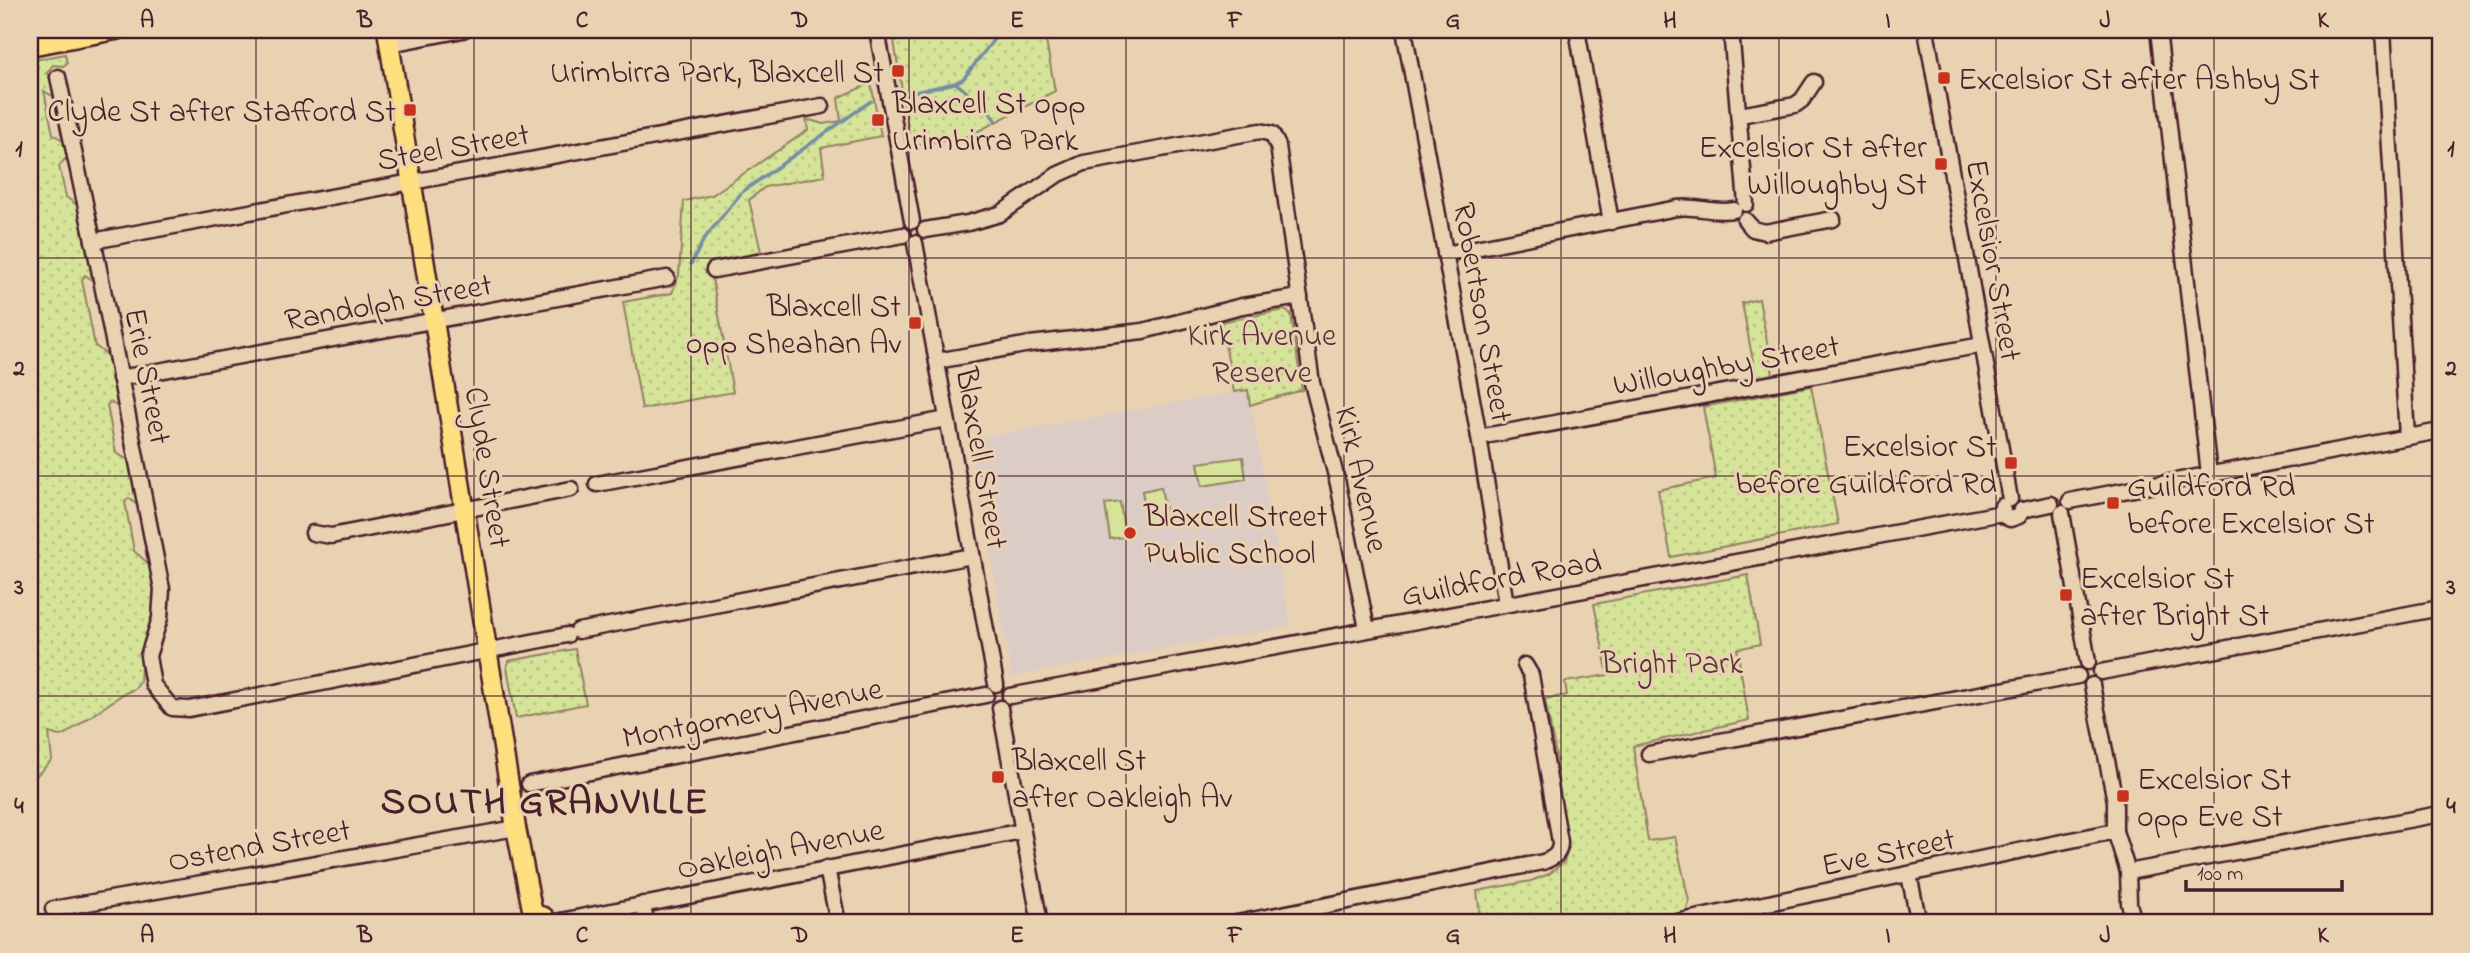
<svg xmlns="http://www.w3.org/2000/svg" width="2470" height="953" font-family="'Indie Flower',sans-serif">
<defs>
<pattern id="park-dots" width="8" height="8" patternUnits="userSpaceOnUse" patternTransform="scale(1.75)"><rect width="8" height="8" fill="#d5e498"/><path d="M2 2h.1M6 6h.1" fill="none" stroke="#b8c383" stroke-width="1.8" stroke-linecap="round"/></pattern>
</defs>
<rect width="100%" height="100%" fill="#e9d2b2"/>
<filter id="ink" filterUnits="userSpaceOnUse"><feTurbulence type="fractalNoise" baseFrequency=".0143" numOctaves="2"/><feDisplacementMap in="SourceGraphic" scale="14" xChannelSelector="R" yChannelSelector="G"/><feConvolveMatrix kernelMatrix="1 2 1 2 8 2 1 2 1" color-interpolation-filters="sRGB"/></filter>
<g filter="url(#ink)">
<!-- built -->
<polygon fill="#dbcdc5" points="1248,390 1291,626 1012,677 969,439"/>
<!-- grass -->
<g fill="#d5e498" stroke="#908262" stroke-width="2">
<polygon points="1243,457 1246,479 1202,486 1198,463"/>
<polygon points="1161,487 1167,521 1148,525 1142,491"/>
<polygon points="1120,502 1125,537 1110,539 1105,504"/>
</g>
<!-- park -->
<g fill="url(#park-dots)" stroke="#908262" stroke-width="2">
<polygon points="955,30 1044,30 1055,91 969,136 911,146 894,41"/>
<polygon points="65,54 67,63 63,66 53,65 47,73 57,91 59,100 44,91 53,134 67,143 72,166 65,159 59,166 66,197 81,208 95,282 85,275 82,280 95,346 109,356 120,408 110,402 107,405 116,453 130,461 137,505 129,498 125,502 134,551 149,564 154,586 152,622 142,653 140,682 135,689 123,694 64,735 59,736 49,733 52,760 30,782 30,61"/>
<polygon points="871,83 881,136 821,148 825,176 765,187 749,200 762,256 710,267 733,392 642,409 623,302 672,293 679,275 684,201 712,195 808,130 806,119 823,124 841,121 838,98"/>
<polygon points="1759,299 1773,374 1756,377 1742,303"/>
<polygon points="1284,310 1291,314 1302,390 1250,405 1248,390 1234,392 1221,322"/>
<polygon points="1811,386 1838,524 1671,557 1658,490 1716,478 1703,407"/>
<polygon points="1748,575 1760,644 1737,649 1749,720 1633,746 1648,841 1675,837 1689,901 1684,923 1481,923 1477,891 1531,881 1549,874 1564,862 1569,848 1552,764 1557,761 1545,699 1567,695 1565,682 1608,675 1594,604"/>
<polygon points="575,649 586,704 516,718 507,667 509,661"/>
</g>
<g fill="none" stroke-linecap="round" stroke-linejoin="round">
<!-- stream -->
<g stroke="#768da4" stroke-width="3.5">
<polyline points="956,83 988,110 995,120"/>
<polyline points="906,94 955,83 964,78 1001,30"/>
<polyline points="691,264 704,239 742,192 871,101"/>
</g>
<defs>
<g id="minor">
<polyline points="877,30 912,221"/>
<polyline points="1404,30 1479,437 1506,604"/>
<polyline points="1577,30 1611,222"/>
<polyline points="1731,30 1746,204"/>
<polyline points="1926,30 2010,499"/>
<polyline points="2158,30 2209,474"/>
<polyline points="2383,30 2407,437"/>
<polyline points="390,44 463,30"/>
<polyline points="58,77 97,259 162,589 160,618 148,656 153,685 172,708 189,709 567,635"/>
<polyline points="1740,115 1795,105 1802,100 1814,82"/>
<polyline points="1745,220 1753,229 1765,232 1833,219"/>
<polyline points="925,230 968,223 1000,214 1057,175 1084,163 1260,131 1272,134 1278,146 1312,383 1338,484 1367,629"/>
<polyline points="93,241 822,106"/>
<polyline points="915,243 996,684"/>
<path d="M1445 254 1677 208C1696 205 1715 214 1734 210"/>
<polyline points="714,270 903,235"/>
<polyline points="937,361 1030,344 1143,331 1242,306 1300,297"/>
<polyline points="120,378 667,278"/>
<polyline points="1479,437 1982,345"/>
<polyline points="597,484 947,419"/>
<polyline points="2070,501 2440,431"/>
<polyline points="2002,506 2004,516 2010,519 2019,516 2022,510"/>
<polyline points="2022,510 2051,504"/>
<polyline points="2062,513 2088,662"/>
<polyline points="313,533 331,536 571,489"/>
<polyline points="578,631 972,556"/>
<polyline points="2101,672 2440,608"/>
<polyline points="2092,685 2115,801 2115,831 2128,872 2129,903 2134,923"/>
<polyline points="1010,696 2002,513"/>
<polyline points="1000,708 1040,923"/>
<polyline points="1649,754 2078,676"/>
<polyline points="529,784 986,695"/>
<polyline points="827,868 838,923"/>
<polyline points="2128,872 2440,814"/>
<polyline points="1909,875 1919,923"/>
<polyline points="643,904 646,923"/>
<polyline points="53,909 516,828"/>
<polyline points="550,923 1022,831"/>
<path d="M1237 923 1543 862C1554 858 1560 854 1560 842L1531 675 1525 665"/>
<polyline points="1672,923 2115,831"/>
</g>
<g id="major">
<polyline points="387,30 516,828 533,914"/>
<polyline points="30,46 116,30"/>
<polyline points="533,914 544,917 547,923"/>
</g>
</defs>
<!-- minor casing -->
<use href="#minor" stroke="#4a1f2b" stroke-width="19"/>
<!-- major casing -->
<use href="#major" stroke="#4a1f2b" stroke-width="23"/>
<!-- minor -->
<use href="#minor" stroke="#e9d2b2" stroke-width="14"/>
<!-- major -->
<use href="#major" stroke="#fedf80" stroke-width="18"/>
</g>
</g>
<!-- grid -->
<path fill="none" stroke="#4a1f2b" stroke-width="2" stroke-opacity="0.55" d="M256 30V923M474 30V923M691 30V923M909 30V923M1126 30V923M1344 30V923M1561 30V923M1779 30V923M1996 30V923M2214 30V923M30 258H2440M30 476H2440M30 696H2440"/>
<!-- markers -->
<g fill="#c8321e" stroke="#e9d2b2" stroke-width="2.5">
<rect x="891" y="64" width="14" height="14" rx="3.5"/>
<rect x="1937" y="71" width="14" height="14" rx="3.5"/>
<rect x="403" y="103" width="14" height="14" rx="3.5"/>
<rect x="871" y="113" width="14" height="14" rx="3.5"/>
<rect x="1934" y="157" width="14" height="14" rx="3.5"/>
<rect x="908" y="316" width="14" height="14" rx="3.5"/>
<rect x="2004" y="456" width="14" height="14" rx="3.5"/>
<rect x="2106" y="496" width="14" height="14" rx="3.5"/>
<circle cx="1130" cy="533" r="7"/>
<rect x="2059" y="588" width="14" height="14" rx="3.5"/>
<rect x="991" y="770" width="14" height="14" rx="3.5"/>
<rect x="2116" y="789" width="14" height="14" rx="3.5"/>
</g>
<g text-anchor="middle" stroke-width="6" stroke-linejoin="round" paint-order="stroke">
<!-- poi labels -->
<g font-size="32" fill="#4a1f2b" stroke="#e9d2b2" text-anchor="start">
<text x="884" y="82" text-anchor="end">Urimbirra Park, Blaxcell St</text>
<text x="1958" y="89">Excelsior St after Ashby St</text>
<text x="892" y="113">Blaxcell St opp<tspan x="892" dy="37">Urimbirra Park</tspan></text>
<text x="396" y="121" text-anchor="end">Clyde St after Stafford St</text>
<text x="1927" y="157" text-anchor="end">Excelsior St after<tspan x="1927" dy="37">Willoughby St</tspan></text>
<text x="901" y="316" text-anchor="end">Blaxcell St<tspan x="901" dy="37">opp Sheahan Av</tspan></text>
<text x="1997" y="456" text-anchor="end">Excelsior St<tspan x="1997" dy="37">before Guildford Rd</tspan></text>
<text x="2127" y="496">Guildford Rd<tspan x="2127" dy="37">before Excelsior St</tspan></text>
<text x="1144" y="526">Blaxcell Street<tspan x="1144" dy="37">Public School</tspan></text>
<text x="2080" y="588">Excelsior St<tspan x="2080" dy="37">after Bright St</tspan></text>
<text x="1012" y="770">Blaxcell St<tspan x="1012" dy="37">after Oakleigh Av</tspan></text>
<text x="2137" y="789">Excelsior St<tspan x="2137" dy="37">opp Eve St</tspan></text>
</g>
<!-- street labels -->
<g font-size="32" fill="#4a1f2b" stroke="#e9d2b2">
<text transform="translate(453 146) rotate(-10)" y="11">Steel Street</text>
<text transform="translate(1995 260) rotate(80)" y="11">Excelsior Street</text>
<text transform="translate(388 301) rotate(-10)" y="11">Randolph Street</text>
<text transform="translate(1484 312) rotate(80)" y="11">Robertson Street</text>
<text transform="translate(1726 364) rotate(-10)" y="11">Willoughby Street</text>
<text transform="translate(149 376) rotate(79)" y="11">Erie Street</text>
<text transform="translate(983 458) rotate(80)" y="11">Blaxcell Street</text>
<text transform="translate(489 467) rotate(81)" y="11">Clyde Street</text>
<text transform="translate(1363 479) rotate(77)" y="11">Kirk Avenue</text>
<text transform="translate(1501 577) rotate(-10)" y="11">Guildford Road</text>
<text transform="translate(752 712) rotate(-11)" y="11">Montgomery Avenue</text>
<text transform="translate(259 844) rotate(-10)" y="11">Ostend Street</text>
<text transform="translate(780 848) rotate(-11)" y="11">Oakleigh Avenue</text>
<text transform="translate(1888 851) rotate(-12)" y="11">Eve Street</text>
</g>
<!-- park labels -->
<g font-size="32" fill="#583336" stroke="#e9d2b2">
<text x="1262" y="345">Kirk Avenue<tspan x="1262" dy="37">Reserve</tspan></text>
<text x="1672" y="673">Bright Park</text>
</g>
<!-- district labels -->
<g font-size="38" font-weight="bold" letter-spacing="2" fill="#4a1f2b" stroke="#e9d2b2">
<text x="545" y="813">SOUTH GRANVILLE</text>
</g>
</g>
<!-- margin -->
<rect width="2470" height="953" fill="none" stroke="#e9d2b2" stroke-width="77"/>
<!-- scale -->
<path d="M2186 880v10h156v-10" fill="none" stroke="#4a1f2b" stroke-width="3.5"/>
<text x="2197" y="880" font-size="21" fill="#4a1f2b" stroke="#e9d2b2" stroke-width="5" paint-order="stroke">100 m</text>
<rect x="38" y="38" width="2394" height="876" fill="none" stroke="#4a1f2b" stroke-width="2.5"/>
<g font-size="23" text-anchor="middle" font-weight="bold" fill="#4a1f2b">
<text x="147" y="27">A</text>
<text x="365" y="27">B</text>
<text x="582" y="27">C</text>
<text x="800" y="27">D</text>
<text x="1017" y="27">E</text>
<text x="1235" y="27">F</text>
<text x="1453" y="27">G</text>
<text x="1670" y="27">H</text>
<text x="1888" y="27">I</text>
<text x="2105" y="27">J</text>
<text x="2323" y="27">K</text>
<text x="19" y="156">1</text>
<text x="2451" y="156">1</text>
<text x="19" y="375">2</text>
<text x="2451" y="375">2</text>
<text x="19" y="594">3</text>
<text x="2451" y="594">3</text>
<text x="19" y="813">4</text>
<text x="2451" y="813">4</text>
<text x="147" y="942">A</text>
<text x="365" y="942">B</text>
<text x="582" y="942">C</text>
<text x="800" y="942">D</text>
<text x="1017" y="942">E</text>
<text x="1235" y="942">F</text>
<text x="1453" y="942">G</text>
<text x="1670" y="942">H</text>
<text x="1888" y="942">I</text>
<text x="2105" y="942">J</text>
<text x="2323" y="942">K</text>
</g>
</svg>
